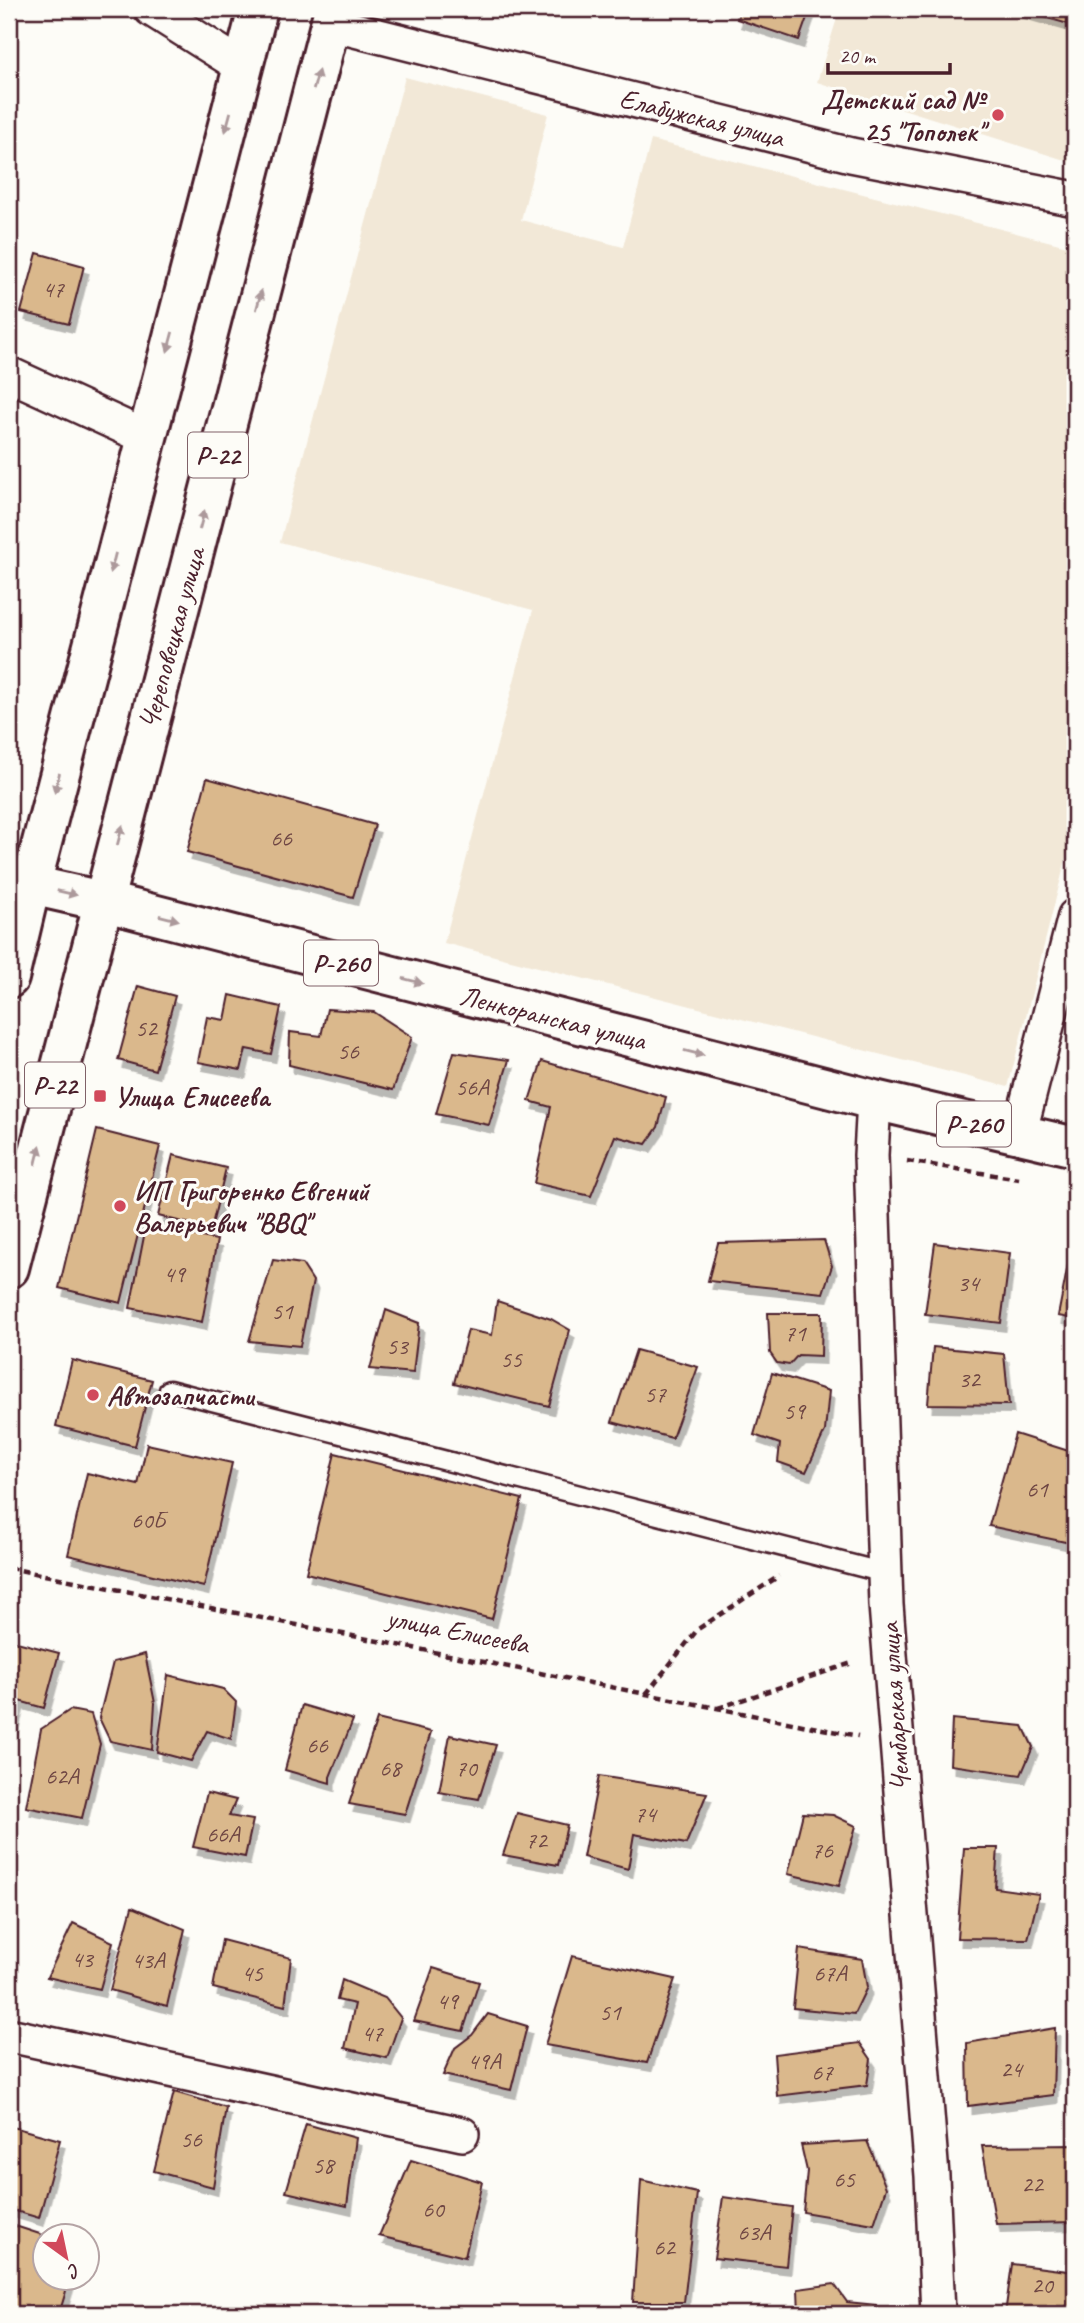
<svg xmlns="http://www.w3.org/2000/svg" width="1084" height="2323" font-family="Caveat,sans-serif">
<defs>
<filter id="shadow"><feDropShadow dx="4.5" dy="8" stdDeviation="0" flood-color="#0004"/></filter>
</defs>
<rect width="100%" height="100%" fill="#fdfcf7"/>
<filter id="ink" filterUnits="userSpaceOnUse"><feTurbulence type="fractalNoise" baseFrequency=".0143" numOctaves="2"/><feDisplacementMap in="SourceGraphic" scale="14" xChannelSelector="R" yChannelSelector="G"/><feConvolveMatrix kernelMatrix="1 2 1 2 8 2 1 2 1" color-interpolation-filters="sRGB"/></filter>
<g filter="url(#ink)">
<!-- built -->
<g fill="#f2e8d7">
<polygon points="840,9 1075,9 1075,147 1071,162 817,82"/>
<polygon points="405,77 548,114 521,220 623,247 651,140 1075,248 1075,823 1008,1087 444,943 533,610 280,542"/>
</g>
<!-- building -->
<g fill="#dab88c" stroke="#4a1f2b" stroke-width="2" filter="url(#shadow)">
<polygon points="740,9 810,9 799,40 737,19"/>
<polygon points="1016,9 1075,9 1075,26"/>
<polygon points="37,253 84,266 69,324 21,312"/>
<polygon points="207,778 375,825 353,897 187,852"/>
<polygon points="138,986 175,996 155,1070 118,1060"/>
<polygon points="230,995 281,1007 271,1054 246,1049 241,1070 198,1062 207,1017 225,1020"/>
<polygon points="327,1009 374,1012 412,1037 393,1090 289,1065 290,1032 321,1036"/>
<polygon points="454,1052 509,1060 489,1125 436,1114"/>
<polygon points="542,1061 666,1097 658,1127 646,1144 615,1136 591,1196 534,1183 551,1107 529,1101"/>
<polygon points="97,1130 160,1146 121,1303 59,1288"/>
<polygon points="173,1155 226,1168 211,1229 158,1216"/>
<polygon points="146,1226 217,1240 202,1322 130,1308"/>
<polygon points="1075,1229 1075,1319 1058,1316"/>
<polygon points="824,1240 832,1266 823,1293 708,1281 718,1243"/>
<polygon points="935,1243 1010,1253 1001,1323 925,1314"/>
<polygon points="273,1260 302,1264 313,1281 300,1346 249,1341"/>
<polygon points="497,1301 551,1319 570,1330 549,1406 454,1383 468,1330 492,1335"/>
<polygon points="386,1310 419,1323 413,1373 370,1369"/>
<polygon points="768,1313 822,1313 821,1356 798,1355 789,1365 777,1363 770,1353"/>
<polygon points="933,1347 1004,1354 1009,1405 928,1404"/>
<polygon points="636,1350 698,1367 672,1438 612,1422"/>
<polygon points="72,1360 152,1380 135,1446 56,1426"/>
<polygon points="772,1373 829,1391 825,1431 806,1472 778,1462 780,1444 754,1435"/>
<polygon points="1015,1434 1075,1453 1075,1544 989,1526"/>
<polygon points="147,1444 232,1463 204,1587 68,1555 87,1473 138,1485"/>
<polygon points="335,1453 522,1499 492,1619 306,1573"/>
<polygon points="9,1640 59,1653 44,1708 19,1701 11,1732 9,1732"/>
<polygon points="145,1654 155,1703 152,1750 110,1741 99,1718 113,1662"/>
<polygon points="168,1675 223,1689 236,1702 231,1739 207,1731 191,1761 157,1752"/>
<polygon points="302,1705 353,1720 330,1777 330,1783 285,1770"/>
<polygon points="70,1710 91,1714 100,1744 82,1818 26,1807 41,1729"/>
<polygon points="377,1719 431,1732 405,1814 349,1804"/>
<polygon points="952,1719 1023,1726 1033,1747 1021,1775 950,1765"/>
<polygon points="450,1735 496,1745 479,1799 439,1792"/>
<polygon points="599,1776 707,1793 686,1844 634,1834 628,1869 583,1857"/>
<polygon points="207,1793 236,1800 229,1816 253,1820 245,1857 193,1847"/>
<polygon points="517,1813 567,1825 558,1865 503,1855"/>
<polygon points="803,1813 833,1815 856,1826 839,1886 788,1874"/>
<polygon points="964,1848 998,1848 995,1888 1039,1894 1028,1939 957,1938"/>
<polygon points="132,1907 185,1929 167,2006 110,1990"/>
<polygon points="73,1923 113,1942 100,1989 47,1977"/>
<polygon points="222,1940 291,1958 285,2006 213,1988"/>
<polygon points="799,1949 862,1959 867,1987 854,2014 793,2008"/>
<polygon points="572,1956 675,1979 647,2063 545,2045"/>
<polygon points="433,1968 479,1982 463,2031 414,2021"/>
<polygon points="342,1980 385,1998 401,2018 387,2058 345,2048 355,2004 337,2000"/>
<polygon points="488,2014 527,2026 511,2090 443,2075 455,2048 472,2035"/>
<polygon points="1055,2028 1053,2095 968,2106 967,2043"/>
<polygon points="860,2043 871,2059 867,2085 777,2096 774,2054"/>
<polygon points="174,2092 226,2107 213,2187 154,2171"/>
<polygon points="306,2124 356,2138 347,2206 286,2192"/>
<polygon points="9,2126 60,2140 39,2218 9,2209"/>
<polygon points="867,2141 886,2188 874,2224 803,2212 807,2171 801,2145"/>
<polygon points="1075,2145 1075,2222 996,2224 982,2146"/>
<polygon points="411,2160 482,2182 465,2257 379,2236"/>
<polygon points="641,2180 697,2193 684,2302 633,2302"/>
<polygon points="723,2197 792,2207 786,2266 714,2258"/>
<polygon points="9,2224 46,2236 46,2278 70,2278 59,2314 9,2314"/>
<polygon points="1012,2264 1075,2272 1074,2314 1005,2314"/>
<polygon points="834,2284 847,2302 876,2305 876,2314 799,2314 798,2289"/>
</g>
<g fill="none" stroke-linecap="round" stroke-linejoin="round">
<defs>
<polyline id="lane" points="169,1390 885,1573"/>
<g id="street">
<polyline points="151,9 243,67"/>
<polyline points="331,24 851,155 1075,199"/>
<polyline points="9,374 146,437"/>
<polyline points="874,1100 871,1155 886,1605 932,2176 938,2314"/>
<polyline points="1019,1135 1075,916"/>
<polyline points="9,2035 462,2134"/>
</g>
<g id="highway">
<polyline points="31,885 102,901 874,1100 1075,1147"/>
<polyline points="9,978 31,885 258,9"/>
<polyline points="9,1268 334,9"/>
</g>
</defs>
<!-- lane casing -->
<use href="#lane" stroke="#4a1f2b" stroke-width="23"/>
<!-- street casing -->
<use href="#street" stroke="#4a1f2b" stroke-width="38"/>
<!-- highway casing -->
<use href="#highway" stroke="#4a1f2b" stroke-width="44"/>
<!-- path -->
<g stroke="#4a1f2b" stroke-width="4.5" stroke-dasharray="7 5" stroke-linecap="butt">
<polyline points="907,1161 1019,1179"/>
<polyline points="9,1568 858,1736"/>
<polyline points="646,1694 698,1629 779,1576"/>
<polyline points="718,1708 852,1663"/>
</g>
<!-- lane -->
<use href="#lane" stroke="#fdfcf7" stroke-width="18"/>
<!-- street -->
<use href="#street" stroke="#fdfcf7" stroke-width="33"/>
<!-- highway -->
<use href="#highway" stroke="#fdfcf7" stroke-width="38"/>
</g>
<!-- one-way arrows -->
<defs><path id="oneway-solid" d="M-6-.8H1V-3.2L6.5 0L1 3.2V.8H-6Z" transform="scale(1.75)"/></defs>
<g fill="#ac999b">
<use href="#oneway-solid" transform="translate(316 80) rotate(-75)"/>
<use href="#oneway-solid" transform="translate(228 122) rotate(105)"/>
<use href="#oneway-solid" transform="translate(259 300) rotate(-75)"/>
<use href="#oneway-solid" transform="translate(170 342) rotate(105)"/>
<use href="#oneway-solid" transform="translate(202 520) rotate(-75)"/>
<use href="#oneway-solid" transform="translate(113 563) rotate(104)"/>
<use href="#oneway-solid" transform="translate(57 783) rotate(104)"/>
<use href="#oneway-solid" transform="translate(120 835) rotate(-75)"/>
<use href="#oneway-solid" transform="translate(67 893) rotate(13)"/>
<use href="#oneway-solid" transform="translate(169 918) rotate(14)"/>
<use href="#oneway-solid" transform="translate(413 981) rotate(14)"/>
<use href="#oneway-solid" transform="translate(694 1053) rotate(14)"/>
<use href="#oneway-solid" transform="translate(38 1155) rotate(-76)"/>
</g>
</g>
<!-- markers -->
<g fill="#d1495b" stroke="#fdfcf7" stroke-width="2.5">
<circle cx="998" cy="115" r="7"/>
<rect x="93" y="1089" width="14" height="14" rx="3.5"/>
<circle cx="120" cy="1206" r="7"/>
<circle cx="93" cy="1395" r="7"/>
</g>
<g text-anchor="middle" stroke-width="6" stroke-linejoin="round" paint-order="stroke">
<!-- number labels -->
<g font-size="24" fill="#6e4543">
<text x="53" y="297">47</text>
<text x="281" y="846">66</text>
<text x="146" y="1036">52</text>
<text x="348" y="1059">56</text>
<text x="472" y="1095">56А</text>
<text x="174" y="1282">49</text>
<text x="968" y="1291">34</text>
<text x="282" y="1319">51</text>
<text x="795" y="1341">71</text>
<text x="397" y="1354">53</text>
<text x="511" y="1367">55</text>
<text x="969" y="1387">32</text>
<text x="655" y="1402">57</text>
<text x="794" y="1419">59</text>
<text x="1037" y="1497">61</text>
<text x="148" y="1528">60Б</text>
<text x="317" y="1753">66</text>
<text x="390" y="1776">68</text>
<text x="466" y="1776">70</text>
<text x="62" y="1784">62А</text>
<text x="645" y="1822">74</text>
<text x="223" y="1842">66А</text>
<text x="536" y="1848">72</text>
<text x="822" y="1858">76</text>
<text x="82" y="1967">43</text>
<text x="148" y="1968">43А</text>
<text x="252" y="1981">45</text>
<text x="830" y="1981">67А</text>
<text x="447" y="2009">49</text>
<text x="610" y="2020">51</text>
<text x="372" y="2041">47</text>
<text x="484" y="2069">49А</text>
<text x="1011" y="2077">24</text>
<text x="822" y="2080">67</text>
<text x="191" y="2147">56</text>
<text x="323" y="2173">58</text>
<text x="844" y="2187">65</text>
<text x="1032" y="2192">22</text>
<text x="433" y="2217">60</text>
<text x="754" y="2240">63А</text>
<text x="664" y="2255">62</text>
<text x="1042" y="2293">20</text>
</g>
<!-- shield labels -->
<g fill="#fdfcf7" stroke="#806168" stroke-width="2">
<rect x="188" y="432.5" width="60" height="45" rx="5"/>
<rect x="304" y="940.5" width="74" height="45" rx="5"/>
<rect x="25" y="1062.5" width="60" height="45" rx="5"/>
<rect x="937" y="1101.5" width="74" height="45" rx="5"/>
</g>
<g font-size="26" font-weight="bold" fill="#4a1f2b">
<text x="218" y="464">Р-22</text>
<text x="341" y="972">Р-260</text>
<text x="55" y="1094">Р-22</text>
<text x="974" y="1133">Р-260</text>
</g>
<!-- poi labels -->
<g font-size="28" font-weight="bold" fill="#4a1f2b" stroke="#fdfcf7" text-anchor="start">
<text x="984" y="109" text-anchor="end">Детский сад №<tspan x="984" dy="32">25 "Тополек"</tspan></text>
<text x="114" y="1106">Улица Елисеева</text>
<text x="134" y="1200">ИП Григоренко Евгений<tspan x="134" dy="32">Валерьевич "BBQ"</tspan></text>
<text x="107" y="1405">Автозапчасти</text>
</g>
<!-- street labels -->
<g font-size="28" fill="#4a1f2b" stroke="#fdfcf7">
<text transform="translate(702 117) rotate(14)" y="10">Елабужская улица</text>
<text transform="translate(171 638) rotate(-75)" y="10">Череповецкая улица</text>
<text transform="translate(553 1017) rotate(14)" y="10">Ленкоранская улица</text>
<text transform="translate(458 1630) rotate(11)" y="10">улица Елисеева</text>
<text transform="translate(894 1707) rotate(-94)" y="10">Чембарская улица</text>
</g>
</g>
<!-- margin -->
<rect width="1084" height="2323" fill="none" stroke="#fdfcf7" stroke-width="35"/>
<rect x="18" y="18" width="1049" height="2288" fill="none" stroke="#4a1f2b" stroke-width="2.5" filter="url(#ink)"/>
<!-- north arrow -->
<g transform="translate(66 2257) rotate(147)"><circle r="33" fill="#fdfcf7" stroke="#b5a4a5" stroke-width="2"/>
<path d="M0-5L12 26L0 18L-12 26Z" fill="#d1495b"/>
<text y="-10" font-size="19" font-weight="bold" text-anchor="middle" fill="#4a1f2b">С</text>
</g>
<!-- scale -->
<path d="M828 63v10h122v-10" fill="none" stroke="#4a1f2b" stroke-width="3.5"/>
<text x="839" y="63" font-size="21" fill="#4a1f2b" stroke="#fdfcf7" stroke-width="5" paint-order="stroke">20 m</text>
</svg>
